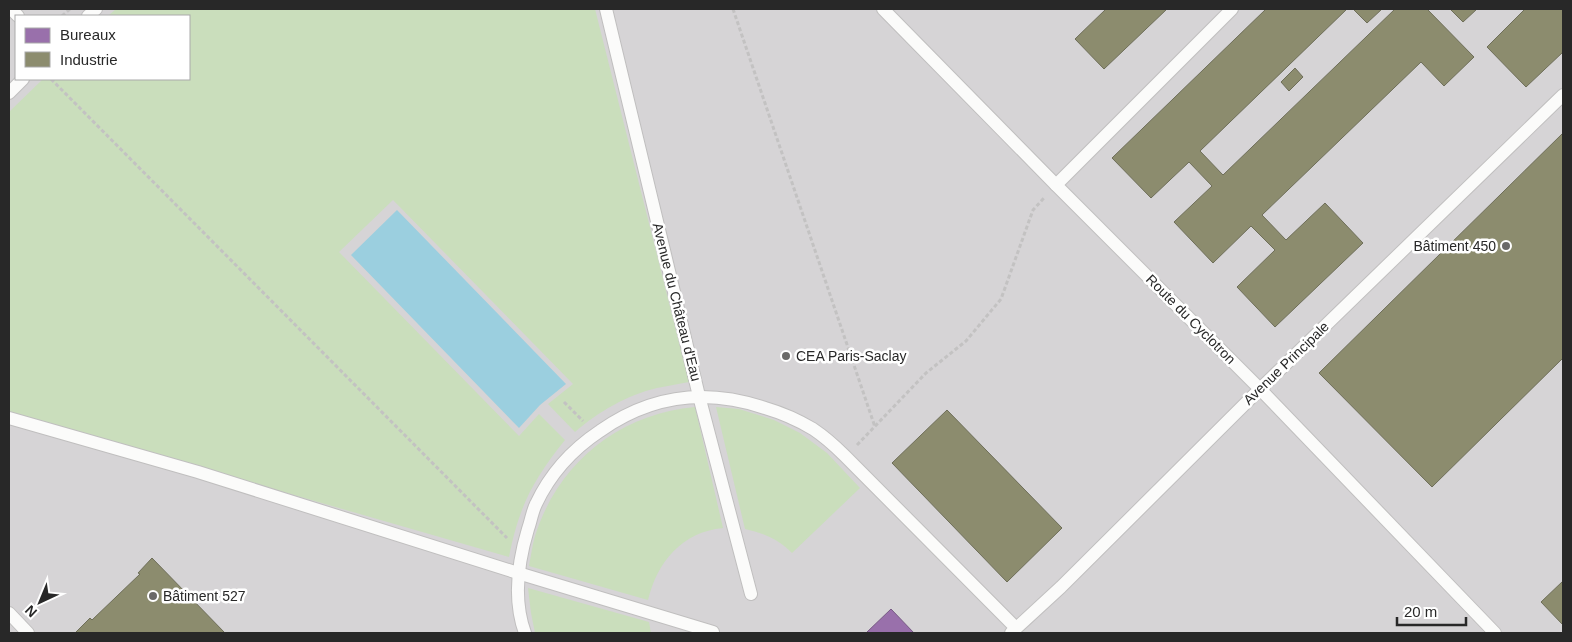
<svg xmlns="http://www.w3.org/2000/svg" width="1572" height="642" font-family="Helvetica,sans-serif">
<rect width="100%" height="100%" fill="#e6e3df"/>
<!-- industrial -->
<path fill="#d6d4d6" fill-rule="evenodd" d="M9 9H1563V633H9ZM16 16H189V79H16Z"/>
<!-- green -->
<g fill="#cadebc">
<path d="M116 9H595L689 382C678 384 668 386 657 388 627 395 598 412 575 432L548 404 573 384 393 200 339 252 519 436 539 414 565 440C533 480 519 506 509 557L9 413V112L43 79H189V16H108Z"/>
<path d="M695 407 723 528C682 532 657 562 648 600L529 566C531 556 532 546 535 536 558 463 619 414 695 407Z"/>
<path d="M716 407 739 409 774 420 800 433 827 453 860 488 792 553C779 540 764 533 745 529Z"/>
<polygon points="528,588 649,622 651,633 535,633 531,613"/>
</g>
<!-- water -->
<polygon fill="#9bcfdf" points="397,210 566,384 540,405 519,428 351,255"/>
<!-- offices -->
<polygon fill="#9970ab" stroke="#775a84" points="891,609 914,633 866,633"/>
<!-- industry -->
<g fill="#8c8c6e" stroke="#6e6e59">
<polygon points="1106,9 1167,9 1104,69 1075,39"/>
<polygon points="1266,9 1347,9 1200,151 1223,175 1395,9 1427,9 1474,57 1444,86 1421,62 1262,215 1286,240 1325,203 1363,243 1275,327 1237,287 1275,250 1251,226 1213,263 1174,222 1212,186 1189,162 1151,198 1112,158"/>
<polygon points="1353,9 1382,9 1367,23"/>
<polygon points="1450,9 1477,9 1463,22"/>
<polygon points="1525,9 1563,9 1563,52 1526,87 1487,47"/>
<polygon points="1295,68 1303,77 1289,91 1281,82"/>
<polygon points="1563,133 1563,358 1432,487 1319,373"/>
<polygon points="947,410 1062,528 1007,582 892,463"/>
<polygon points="152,558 225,633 77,633 76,632 90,618 92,620 140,574 138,573"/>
<polygon points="1563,581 1563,625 1541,602"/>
</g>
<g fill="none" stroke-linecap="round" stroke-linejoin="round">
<defs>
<g id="lane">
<polyline points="11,9 18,16"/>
<polyline points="606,9 699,396 751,594"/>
<polyline points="883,9 1056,185 1260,389 1495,633"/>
<polyline points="88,16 96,9"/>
<polyline points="9,93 23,79"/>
<polyline points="1056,185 1232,9"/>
<polyline points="9,418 198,472 518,573 713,632"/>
<polyline points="9,613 28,633"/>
<path d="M525 633C513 600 518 562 528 529 531 521 532 512 536 504 550 474 573 449 600 431 651 395 706 388 765 408 782 413 798 420 813 429 825 437 835 446 845 456L1016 628"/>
<polyline points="1011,633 1061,587 1260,389 1563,95"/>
</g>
</defs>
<!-- lane casing -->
<use href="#lane" stroke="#c0bfbf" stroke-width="14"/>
<!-- path -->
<g stroke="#c3c2c2" stroke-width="3" stroke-dasharray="4 2.5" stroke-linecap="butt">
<polyline points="733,9 875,427"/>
<polyline points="62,16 70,9"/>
<polyline points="51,79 507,538"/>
<polyline points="564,402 583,421"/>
<polyline points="857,445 926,373 966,341 1001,299 1033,210 1044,198"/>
</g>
<!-- lane -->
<use href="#lane" stroke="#fbfbfa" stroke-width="12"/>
</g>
<!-- markers -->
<g fill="#6a6968" stroke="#fff" stroke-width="2">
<circle cx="1506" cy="246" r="5"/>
<circle cx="786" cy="356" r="5"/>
<circle cx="153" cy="596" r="5"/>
</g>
<g text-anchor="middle" stroke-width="5" stroke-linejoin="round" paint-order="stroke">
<!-- poi labels -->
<g font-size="14" fill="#282828" stroke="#fff" text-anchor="start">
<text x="1496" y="251" text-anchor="end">Bâtiment 450</text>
<text x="796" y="361">CEA Paris-Saclay</text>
<text x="163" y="601">Bâtiment 527</text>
</g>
<!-- street labels -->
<g font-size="14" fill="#282828" stroke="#fff">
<text transform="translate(677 302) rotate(76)" y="5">Avenue du Château d'Eau</text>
<text transform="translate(1191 319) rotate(45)" y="5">Route du Cyclotron</text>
<text transform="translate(1286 363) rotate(-44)" y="5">Avenue Principale</text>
</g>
</g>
<!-- border -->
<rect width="1572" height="642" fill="none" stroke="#282828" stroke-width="20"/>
<!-- legend -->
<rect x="15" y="15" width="175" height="65" fill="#ffffff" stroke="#a9a9a9"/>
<rect x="25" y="28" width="25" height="15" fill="#9970ab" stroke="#a9a9a9"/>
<text x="60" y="40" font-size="15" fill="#282828">Bureaux</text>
<rect x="25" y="52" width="25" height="15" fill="#8c8c6e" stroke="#a9a9a9"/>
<text x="60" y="65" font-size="15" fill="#282828">Industrie</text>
<!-- north arrow -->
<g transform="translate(40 602) rotate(224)" stroke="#ffffff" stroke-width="4" paint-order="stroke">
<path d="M0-4L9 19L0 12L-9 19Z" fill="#282828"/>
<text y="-8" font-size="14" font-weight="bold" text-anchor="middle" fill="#282828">N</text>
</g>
<!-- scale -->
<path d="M1397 617v8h69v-8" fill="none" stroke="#282828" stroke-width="2.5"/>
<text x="1404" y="617" font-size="15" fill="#282828" stroke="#ffffff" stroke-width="4" paint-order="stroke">20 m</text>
</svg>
